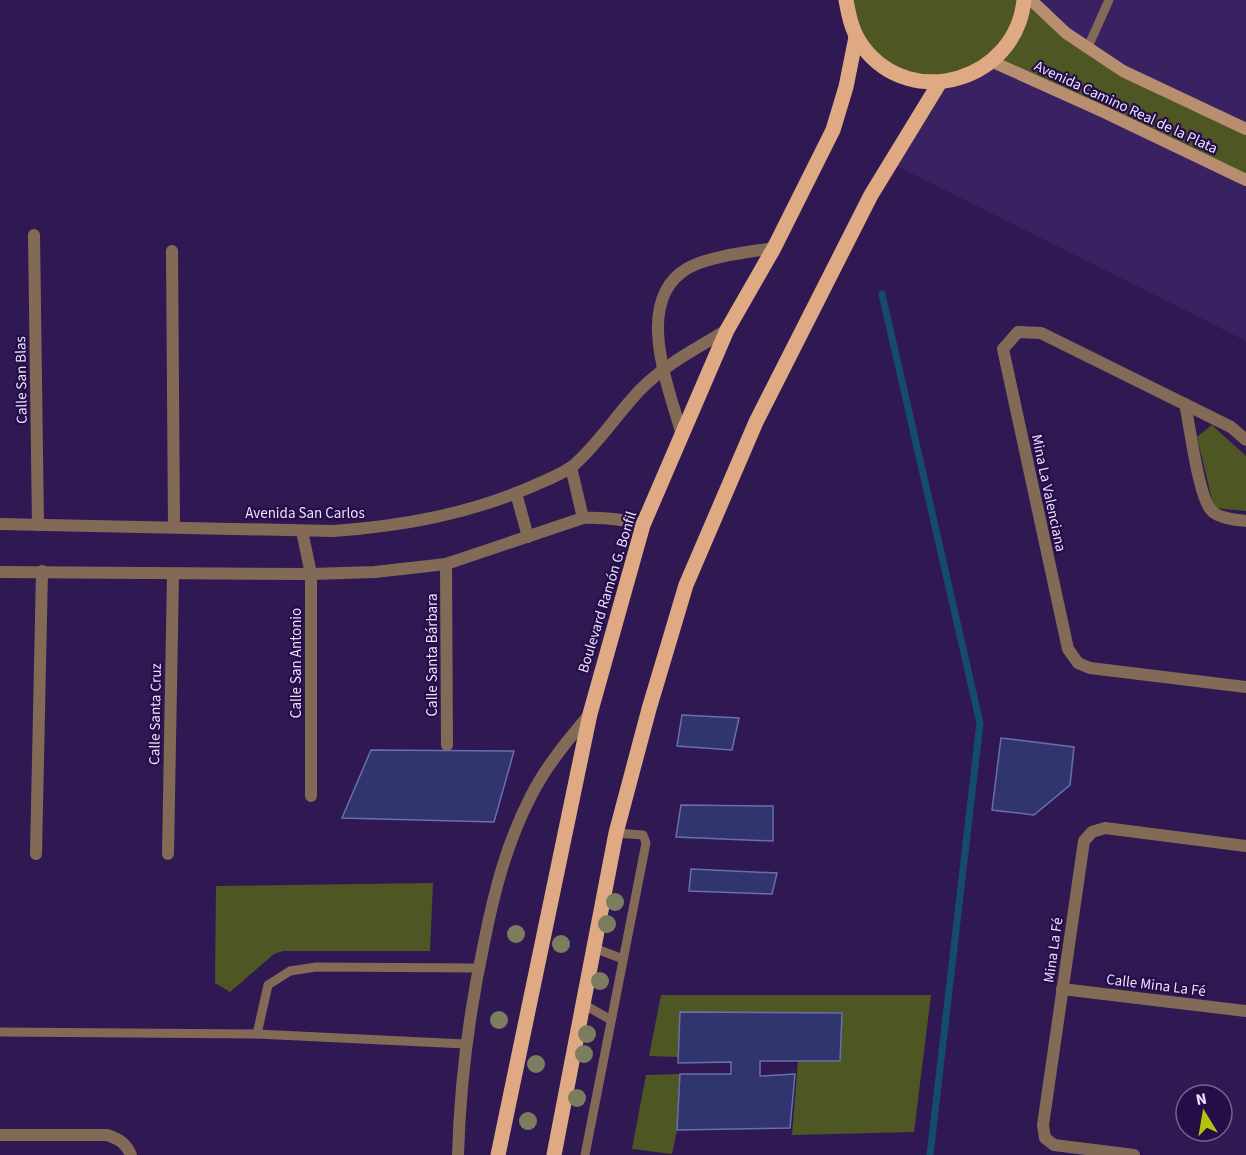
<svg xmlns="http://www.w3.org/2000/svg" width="1246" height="1155" font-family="'Source Sans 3',sans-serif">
<rect width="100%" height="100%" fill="#301952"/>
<!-- built -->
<g fill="#3a2162">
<polygon points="1031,0 1246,0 1246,129 1123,71"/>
<polygon points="993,62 1246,180 1246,341 891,163 940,82"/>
</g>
<!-- green -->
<g fill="#4e5724">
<polygon points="846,0 1031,0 1123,71 1246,129 1246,180 993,61 968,76 912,79 864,49"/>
<polygon points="1212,425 1246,456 1246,511 1214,508 1197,437"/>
<polygon points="433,883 430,951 283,951 274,954 230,992 215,983 216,886"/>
<polygon points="661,995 931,995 914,1132 792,1135 798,1061 840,1061 842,1013 680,1012 678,1057 649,1056"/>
<polygon points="680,1074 677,1130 672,1154 632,1149 646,1075"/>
</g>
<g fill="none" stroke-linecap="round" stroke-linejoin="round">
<!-- stream -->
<polyline stroke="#144d6c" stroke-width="7" points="882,294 980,723 930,1155"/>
</g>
<!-- building -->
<g fill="#31356d" stroke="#686fb0" stroke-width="1.5">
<polygon points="682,715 739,718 732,750 677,746"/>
<polygon points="1001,738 1074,747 1070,785 1034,815 992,810"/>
<polygon points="371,750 514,751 494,822 342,818"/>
<polygon points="681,805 773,806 773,841 676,837"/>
<polygon points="691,869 777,873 772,894 689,891"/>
<polygon points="680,1012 842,1013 840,1061 760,1061 760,1076 795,1074 790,1128 677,1130 680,1074 731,1074 731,1062 678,1063"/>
</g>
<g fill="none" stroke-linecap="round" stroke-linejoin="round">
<!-- service -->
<g stroke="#836a57" stroke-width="9">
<polyline points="1088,47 1109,0"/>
<polyline points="594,948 623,959"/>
<polyline points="583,1004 611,1020"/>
<polyline points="0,1032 257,1034 465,1044"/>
<polyline points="257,1034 268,985 290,971 316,967 478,968"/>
<polyline points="585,1155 646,843 643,835 616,833"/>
</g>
<!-- minor -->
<g stroke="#836a57" stroke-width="12">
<polyline points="34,235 38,525"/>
<polyline points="172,251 174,527"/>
<path d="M1185 404C1190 426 1198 495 1211 510 1217 518 1236 520 1246 521"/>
<path d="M682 435C669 388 632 300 688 268 709 256 750 252 774 248"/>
<polyline points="1246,440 1231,427 1041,333 1018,332 1003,349 1068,649 1078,663 1090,668 1246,687"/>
<polyline points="571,467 583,518"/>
<polyline points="516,493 528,537"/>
<path d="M0 524 333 531C403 526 469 514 533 486 546 480 563 474 574 465 599 443 617 414 640 390 664 365 697 348 727 330"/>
<polyline points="302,531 311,574 311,796"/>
<polyline points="446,564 447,745"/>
<path d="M0 572 311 574 375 572 446 564 583 518C605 517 622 519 643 525"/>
<polyline points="36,854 42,571"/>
<polyline points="168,854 173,574"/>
<polyline points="1062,989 1246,1011"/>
<path d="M0 1135H107C119 1139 126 1143 131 1155"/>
<path d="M458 1155C460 1083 469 1013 484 943 494 892 507 842 531 796 546 766 568 740 589 715"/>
<polyline points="1134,1155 1054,1145 1045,1138 1043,1125 1084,841 1092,832 1105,828 1246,846"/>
</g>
<!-- secondary -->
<g stroke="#b78e70" stroke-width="12">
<polyline points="1031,0 1066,33 1123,71 1246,129"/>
<polyline points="993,62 1104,112 1246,180"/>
</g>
<!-- primary -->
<g stroke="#dfaa83" stroke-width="15">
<path d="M846 0C849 17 852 32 863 47 912 112 1016 80 1024 0"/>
<polyline points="498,1155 590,714 643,525 727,330 774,248 833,130 846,87 856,37"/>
<polyline points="554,1155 616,833 649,709 686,585 756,422 871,195 940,82"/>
</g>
</g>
<!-- trees -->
<g fill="#7c7c5f">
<circle cx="615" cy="902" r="9"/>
<circle cx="607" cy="924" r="9"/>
<circle cx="516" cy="934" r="9"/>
<circle cx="561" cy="944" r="9"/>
<circle cx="600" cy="981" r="9"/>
<circle cx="499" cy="1020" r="9"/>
<circle cx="587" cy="1034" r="9"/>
<circle cx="584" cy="1054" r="9"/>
<circle cx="536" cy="1064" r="9"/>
<circle cx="577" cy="1098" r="9"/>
<circle cx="528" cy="1121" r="9"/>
</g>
<g text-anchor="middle" stroke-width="4.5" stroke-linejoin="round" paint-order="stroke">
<!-- street labels -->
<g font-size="15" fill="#e9e1fe" stroke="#260d47">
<text transform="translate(1126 107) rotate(25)" y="5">Avenida Camino Real de la Plata</text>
<text transform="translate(21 380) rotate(-91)" y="5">Calle San Blas</text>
<text transform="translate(1049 493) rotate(78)" y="5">Mina La Valenciana</text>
<text x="305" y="518">Avenida San Carlos</text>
<text transform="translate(607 592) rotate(-73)" y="5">Boulevard Ramón G. Bonfil</text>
<text transform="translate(432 655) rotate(-90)" y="5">Calle Santa Bárbara</text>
<text transform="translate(296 663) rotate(-90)" y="5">Calle San Antonio</text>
<text transform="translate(155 714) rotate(-89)" y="5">Calle Santa Cruz</text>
<text transform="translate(1053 950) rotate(-82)" y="5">Mina La Fé</text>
<text transform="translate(1156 985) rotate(7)" y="5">Calle Mina La Fé</text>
</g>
</g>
<!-- north arrow -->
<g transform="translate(1204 1113) rotate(349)"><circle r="28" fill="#260d47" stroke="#746290" stroke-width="1.5"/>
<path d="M0-4.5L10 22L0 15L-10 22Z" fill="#afc507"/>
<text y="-9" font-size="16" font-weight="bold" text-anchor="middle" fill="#e9e1fe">N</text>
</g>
</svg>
